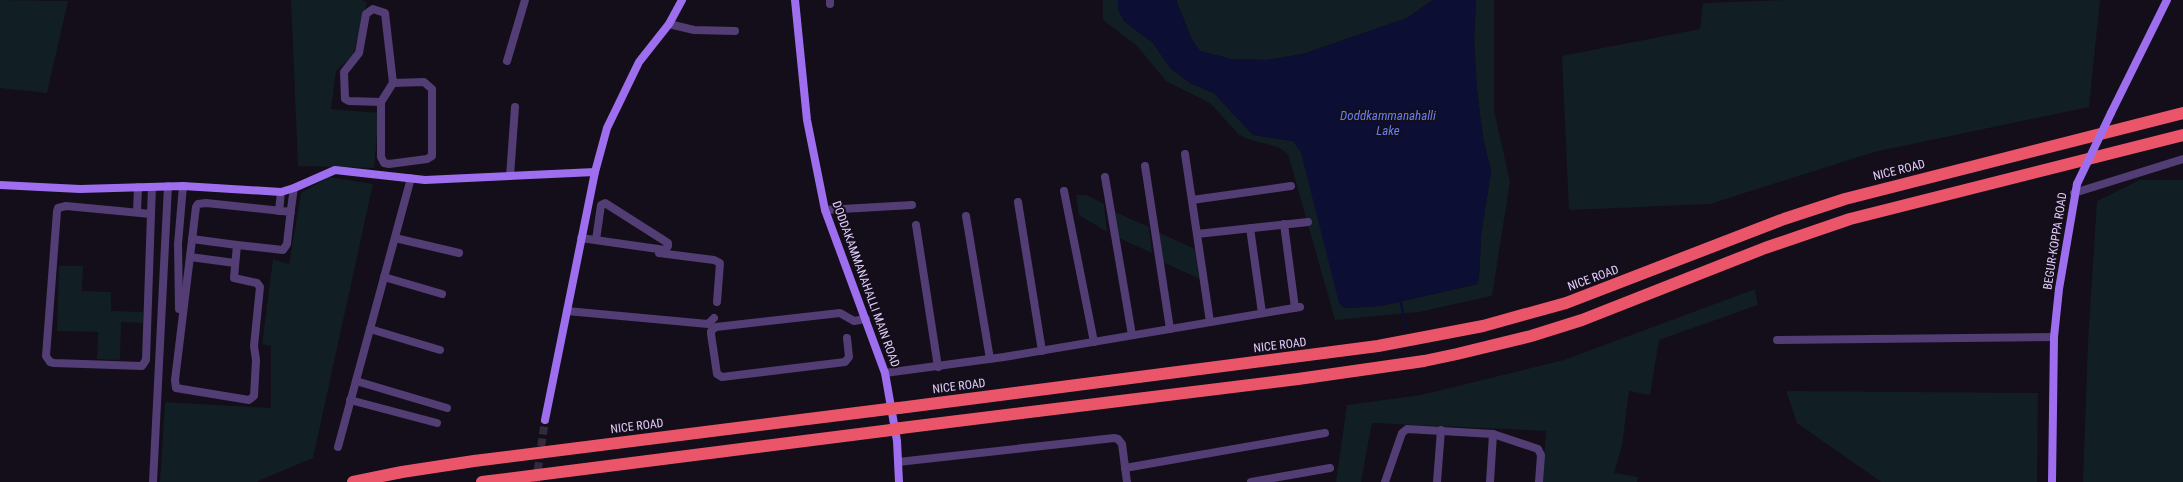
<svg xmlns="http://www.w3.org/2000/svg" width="2183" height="482" font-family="'Roboto Condensed',sans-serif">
<rect width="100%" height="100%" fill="#140d1a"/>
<!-- green -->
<g fill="#111e23">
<polygon points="0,0 68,1 47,93 0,88"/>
<polygon points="291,0 362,0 367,2 353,55 336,71 331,109 379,113 374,168 298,166"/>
<polygon points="1103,0 1118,0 1118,9 1124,21 1153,43 1171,69 1192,84 1214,93 1253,135 1293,141 1301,152 1344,308 1381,306 1477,284 1479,278 1481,236 1491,171 1483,138 1477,90 1474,40 1476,0 1494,0 1494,110 1510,182 1492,296 1419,312 1335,320 1288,154 1278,147 1251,140 1239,135 1211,104 1166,81 1137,46 1103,20"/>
<polygon points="1176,0 1433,0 1407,18 1303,54 1267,60 1231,59 1200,51 1192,40"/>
<polygon points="1785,0 2100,0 2089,107 1874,152 1710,204 1569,210 1562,56 1700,29 1703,3"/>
<polygon points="329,177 373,184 313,458 256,482 160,482 165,402 271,408 271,346 262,344 273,259 289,264 301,193"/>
<polygon points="2140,180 2183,180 2183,482 2083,482 2088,342 2097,201"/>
<polygon points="1076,195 1086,195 1104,204 1107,232 1079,215"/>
<polygon points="1115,212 1149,227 1152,253 1119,238"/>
<polygon points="1158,232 1195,249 1199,279 1163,262"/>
<polygon points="59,266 83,266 82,291 111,292 111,311 143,312 143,323 121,322 120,360 97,359 98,332 57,331"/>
<polygon points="1755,289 1758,305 1659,340 1650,395 1629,391 1622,446 1614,473 1638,477 1637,482 1542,482 1546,431 1372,423 1361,482 1336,482 1347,405 1421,395 1564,360"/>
<polygon points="1786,391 2038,393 2037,482 1881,482 1797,423"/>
</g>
<!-- water -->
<polygon fill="#0d0e33" points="1118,0 1176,0 1192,40 1200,51 1231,59 1267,60 1303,54 1407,18 1433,0 1476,0 1474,40 1477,90 1483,138 1491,171 1481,236 1479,278 1477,284 1381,306 1344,308 1339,303 1301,152 1293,141 1253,135 1214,93 1192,84 1171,69 1153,43 1124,21 1118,9"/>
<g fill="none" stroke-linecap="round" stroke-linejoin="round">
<!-- stream -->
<polyline stroke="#0d0e33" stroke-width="2.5" points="1400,299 1406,328"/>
<!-- secondary-tunnel -->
<polyline stroke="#332a3b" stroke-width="8" stroke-dasharray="8 4" stroke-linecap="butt" points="536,482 545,420"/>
<!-- street -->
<g stroke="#523d74" stroke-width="8">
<polyline points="830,4 830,0"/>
<polygon points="373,9 385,13 393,83 424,82 432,89 432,156 427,159 389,164 384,163 381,157 381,102 349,101 345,99 344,72 359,53 366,14"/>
<polyline points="669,24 694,30 735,31"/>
<polyline points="507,61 525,0"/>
<polyline points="381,102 393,83"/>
<polyline points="1185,154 1210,322"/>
<polyline points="1145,166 1170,329"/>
<polyline points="510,176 515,107"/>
<polyline points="1105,177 1132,335"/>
<polyline points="1064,191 1094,342"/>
<polyline points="2074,193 2183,159"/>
<polyline points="1192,200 1291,186"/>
<polyline points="1018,202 1042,351"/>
<polygon points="66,206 151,214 146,360 142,366 54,363 50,362 46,356 57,211 58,208"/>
<polyline points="825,210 912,205"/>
<polyline points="279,211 281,192"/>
<polyline points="137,212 138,187"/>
<path d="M291 212 206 203 198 204 196 207 175 380 176 388 249 400 254 396 256 360 254 346 260 287 257 283 234 278 237 245 283 250 287 244C289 226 291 207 294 188"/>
<polyline points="151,214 152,187"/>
<polyline points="966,216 990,359"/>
<polyline points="1284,224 1295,308"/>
<polyline points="916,225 938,367"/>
<polyline points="1250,228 1262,313"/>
<polyline points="1197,234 1308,222"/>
<polyline points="395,238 459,253"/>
<polyline points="581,238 665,250 668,246 668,243 605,203 601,205 596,240"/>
<polyline points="192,239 237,245"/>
<polyline points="659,253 714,260 720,263 717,302"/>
<polyline points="190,257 235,263"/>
<polyline points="384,277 442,294"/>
<polyline points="179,309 178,244 183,186"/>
<polyline points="567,311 708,324 714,318"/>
<polyline points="370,329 440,350"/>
<polyline points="847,338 849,357 845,362 722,377 717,374 711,334 711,331 716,327 840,313 854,321 866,319"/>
<polyline points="1777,340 2054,337"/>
<polyline points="885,373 1004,357 1300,307"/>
<polyline points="356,381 447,408"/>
<polyline points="350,400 437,423"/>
<polyline points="338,447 411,178"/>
<polyline points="898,462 1114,438 1118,439 1122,444 1127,482"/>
<polyline points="1125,468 1325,433"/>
<polyline points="153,482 168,186"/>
<polyline points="1251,482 1330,468"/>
<polyline points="1385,482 1402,433 1407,429 1493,434 1538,449 1541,455 1539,482"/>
<polyline points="1437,482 1441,430"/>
<polyline points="1490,482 1493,434"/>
</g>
<!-- secondary -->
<g stroke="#9d6eee" stroke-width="8">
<polyline points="795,0 807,120 825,210 885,373 897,441 899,482"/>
<polyline points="2111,113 2167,0"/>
<polyline points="0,185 80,189 183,186 281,192 294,188 335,170 425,180 595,172"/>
<polyline points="545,420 595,172 607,128 639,62 669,24 682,0"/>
<polyline points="2052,482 2054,337 2059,289 2077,184"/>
</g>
<!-- highway -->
<g stroke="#eb556a" stroke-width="12">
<polyline points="899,408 1378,346 1483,326 1566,303 1784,219 1845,199 2183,113"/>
<polyline points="901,428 1298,379 1424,361 1457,354 1531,336 1582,320 1765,248 1850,219 2183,135"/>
<polyline points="353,482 402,472 474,461 888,409"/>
<polyline points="482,482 891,430"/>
</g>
<!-- secondary-bridge -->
<polyline stroke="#9d6eee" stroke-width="8" points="2077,184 2111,113"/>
<!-- highway-bridge -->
<g stroke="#eb556a" stroke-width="12">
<polyline points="888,409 899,408"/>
<polyline points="891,430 901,428"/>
</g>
</g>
<g text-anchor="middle" stroke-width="4" stroke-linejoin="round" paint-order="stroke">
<!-- street labels -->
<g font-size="12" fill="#e0ccf9" stroke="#140d1a">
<text transform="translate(1899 170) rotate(-14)" y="4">NICE ROAD</text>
<text transform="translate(2055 241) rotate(-81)" y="4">BEGUR-KOPPA ROAD</text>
<text transform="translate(1593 278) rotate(-20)" y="4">NICE ROAD</text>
<text transform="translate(866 284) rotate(70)" y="4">DODDAKAMMANAHALLI MAIN ROAD</text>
<text transform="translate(1280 345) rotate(-7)" y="4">NICE ROAD</text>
<text transform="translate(959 386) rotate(-7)" y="4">NICE ROAD</text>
<text transform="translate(637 426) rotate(-7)" y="4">NICE ROAD</text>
</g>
<!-- water labels -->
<g font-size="13" font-style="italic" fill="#6680ed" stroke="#140d1a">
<text x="1388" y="120">Doddkammanahalli<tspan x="1388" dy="15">Lake</tspan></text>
</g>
</g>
</svg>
